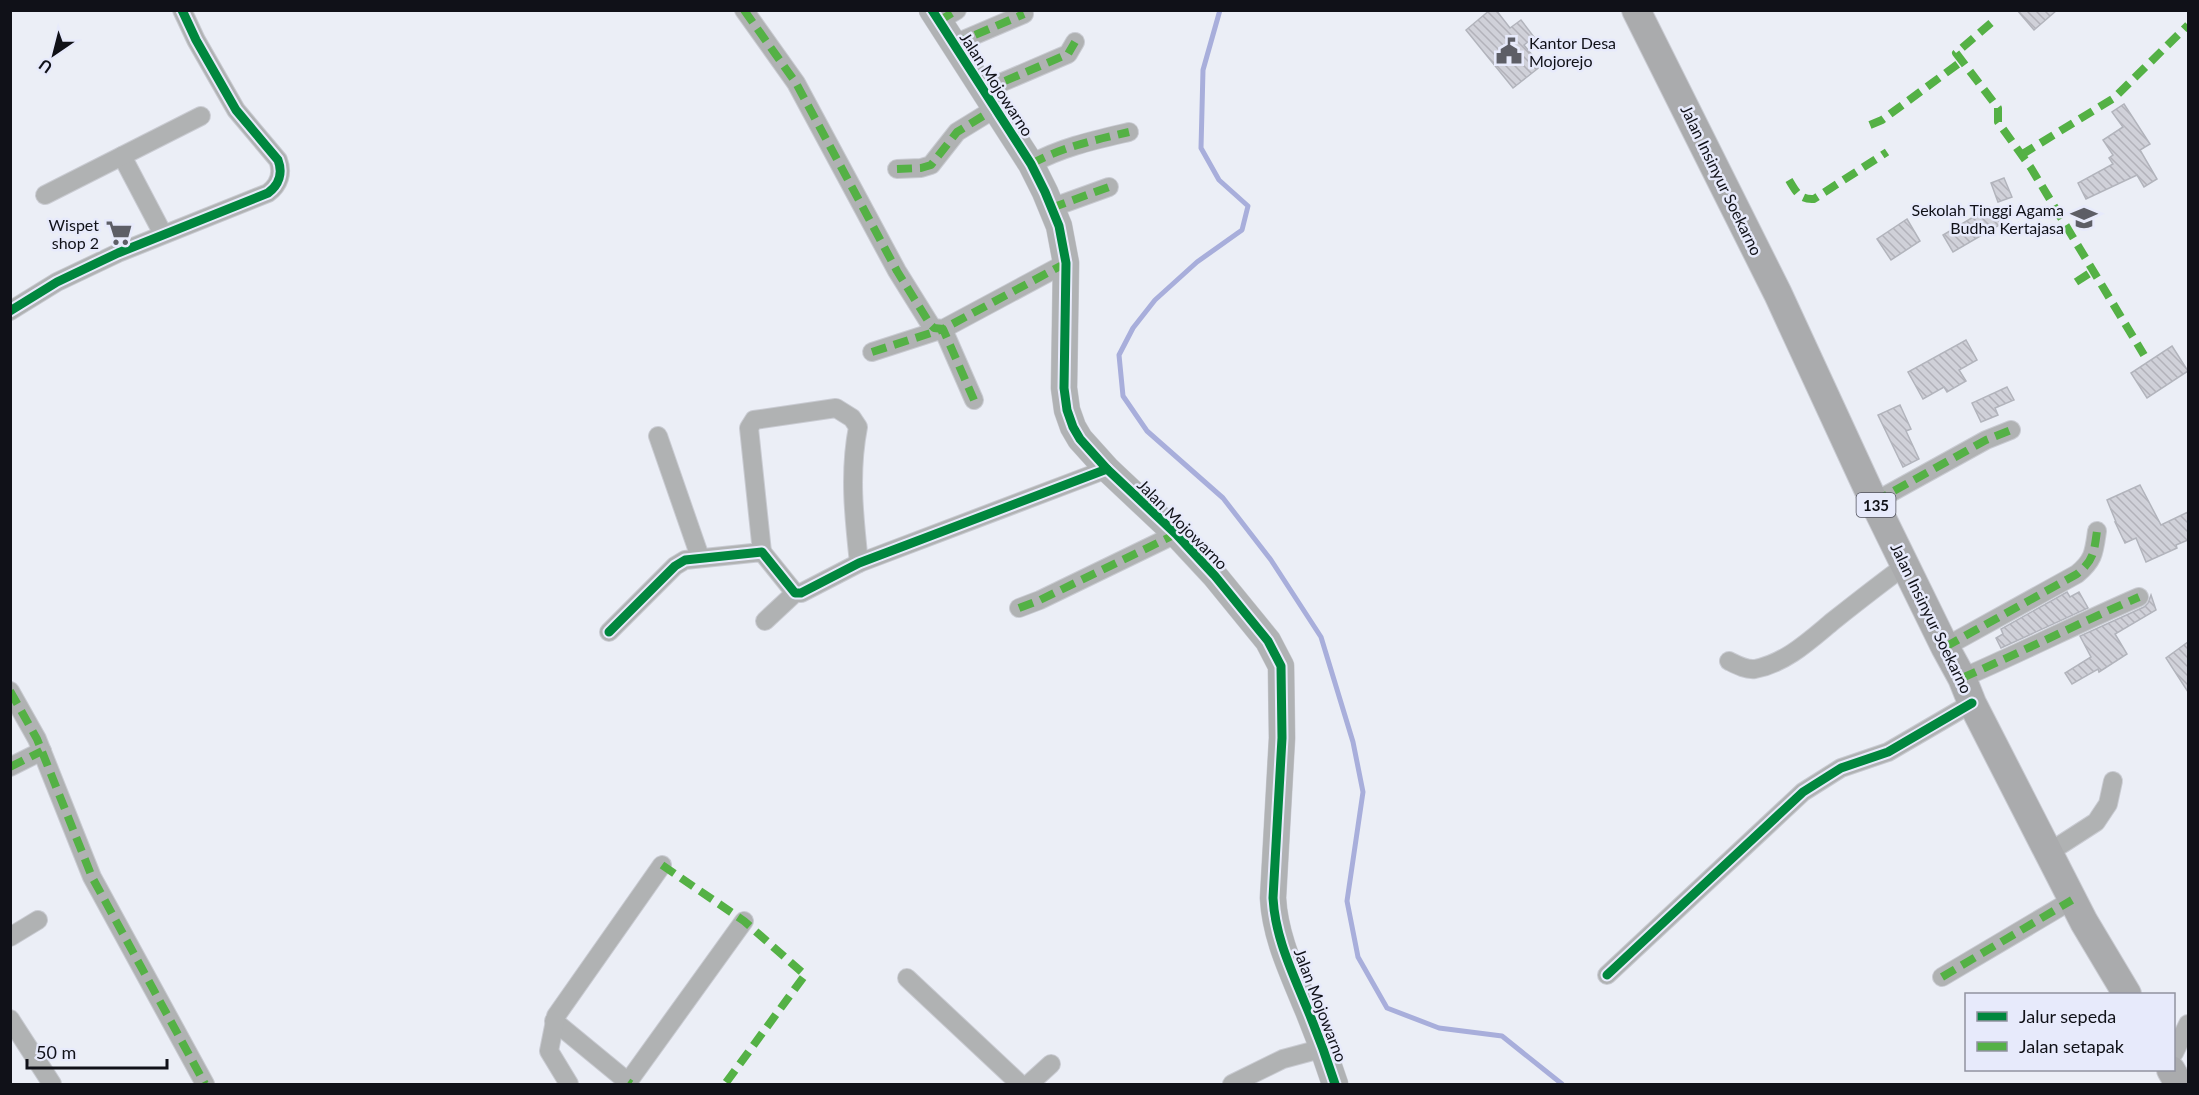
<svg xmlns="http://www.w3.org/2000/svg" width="2199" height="1095" font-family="Lato,sans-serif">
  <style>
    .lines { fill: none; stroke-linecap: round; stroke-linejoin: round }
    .stream { stroke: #a8aedb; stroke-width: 5 }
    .building { fill: url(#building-back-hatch); stroke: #b2b4bc; stroke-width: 1.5 }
    .street-casing { stroke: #c9cbd2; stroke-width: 20 }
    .secondary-casing { stroke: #c9cbd2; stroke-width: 27 }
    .primary-casing { stroke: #c9cbd2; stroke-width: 30 }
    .street { stroke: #b0b2b3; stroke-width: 18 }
    .secondary { stroke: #b0b2b4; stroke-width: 26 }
    .primary { stroke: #aaabad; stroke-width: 28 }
    .quiet { stroke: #54b145; stroke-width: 8; stroke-dasharray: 15 8; stroke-linecap: butt }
    .cycleway-casing { stroke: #e7eafb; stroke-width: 13 }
    .cycleway { stroke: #00873e; stroke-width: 9 }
    .labels { text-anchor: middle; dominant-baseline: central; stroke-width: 5; stroke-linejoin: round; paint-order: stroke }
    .shield { fill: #e7eafb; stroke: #50525c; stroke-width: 1.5 }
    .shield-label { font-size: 15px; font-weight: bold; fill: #101118 }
    .poi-label { font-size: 16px; fill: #101118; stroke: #e7eafb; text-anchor: end }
    .street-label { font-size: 16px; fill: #101118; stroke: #e7eafb }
  </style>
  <defs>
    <pattern id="building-back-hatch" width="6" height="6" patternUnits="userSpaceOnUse" patternTransform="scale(1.5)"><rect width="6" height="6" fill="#d0d1d9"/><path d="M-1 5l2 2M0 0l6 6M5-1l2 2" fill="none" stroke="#b2b2ba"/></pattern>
  </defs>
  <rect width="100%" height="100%" fill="#ebeef6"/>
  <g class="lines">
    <!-- stream -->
    <polyline class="stream" points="1220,10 1203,70 1201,148 1219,180 1248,206 1242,230 1197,262 1155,300 1133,328 1119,355 1123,396 1147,431 1223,498 1271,560 1321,637 1353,742 1363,792 1347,901 1358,957 1387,1008 1439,1028 1502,1036 1562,1084"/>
  </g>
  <!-- building -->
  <g class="building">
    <polygon points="1490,10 1496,10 1510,28 1521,20 1534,37 1524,45 1541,66 1513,88 1466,30"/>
    <polygon points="2017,10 2057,10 2034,30"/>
    <polygon points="2124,104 2150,144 2140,150 2157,179 2144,187 2137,175 2086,199 2078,183 2113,164 2109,158 2113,155 2103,140 2123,127 2112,112"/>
    <polygon points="2004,178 2012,197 1998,202 1991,183"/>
    <polygon points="1990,207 2001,224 1953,252 1943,235"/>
    <polygon points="1907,219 1920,241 1891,260 1877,239"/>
    <polygon points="1966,340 1977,360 1959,370 1966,381 1947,392 1944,387 1923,399 1908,372"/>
    <polygon points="2172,346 2188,371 2147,398 2131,373"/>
    <polygon points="2007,387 2014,400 1995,408 1998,415 1981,422 1972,403"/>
    <polygon points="1900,405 1911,429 1906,431 1919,459 1903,467 1878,415"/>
    <polygon points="2140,485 2161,525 2188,512 2188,540 2176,545 2177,548 2146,562 2136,538 2125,543 2115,522 2116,522 2107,500"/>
    <polygon points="2067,592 2070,597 2079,592 2088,608 2001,648 1996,638 2003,634 2001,629"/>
    <polygon points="2151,595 2156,610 2115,634 2127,654 2099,672 2098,669 2072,684 2065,673 2091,657 2080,636 2144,607 2148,603"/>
    <polygon points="2188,642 2188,692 2166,658"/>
  </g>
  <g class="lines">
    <!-- street casing -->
    <g class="street-casing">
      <g id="street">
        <polyline points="744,10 796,83 897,271 930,324 934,328 943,329 1066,263"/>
        <polyline points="939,21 957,10"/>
        <polyline points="954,44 1024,14"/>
        <polyline points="984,90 1068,54 1075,42"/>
        <polyline points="122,156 163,234"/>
        <path d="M1031,164C1062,147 1095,140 1129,132"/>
        <polyline points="897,169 921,168 931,165 957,132 996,108"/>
        <polyline points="45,195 201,116"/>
        <polyline points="1051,208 1109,187"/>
        <path d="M10,311L57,282L118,253L268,193C279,185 283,173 278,160L236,110L196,40L182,10"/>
        <polyline points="872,352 943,329 974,400"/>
        <polyline points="658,436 700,557"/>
        <polyline points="1874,502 1986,440 2011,430"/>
        <path d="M762,552L749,428L754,420L836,408L852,418L858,427C849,473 854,517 859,563"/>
        <polyline points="1019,608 1040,600 1176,534"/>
        <polyline points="765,621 795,593"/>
        <polyline points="609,632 675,566 685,560 762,552 795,593 801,593 859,563 1107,469"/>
        <path d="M1945,647L2077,574C2094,560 2094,552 2097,531"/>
        <path d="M1729,661C1737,665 1746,670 1755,669C1786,663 1810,640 1833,621C1857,602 1881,583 1906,565"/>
        <path d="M1962,678C2022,652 2079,623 2139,597"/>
        <polyline points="10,691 37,739 92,877 205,1084"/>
        <polyline points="10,767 42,751"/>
        <polyline points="2048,853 2096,822 2108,804 2113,781"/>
        <polyline points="10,937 38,920"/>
        <polyline points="1607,975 1803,792 1841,768 1888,752 1972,703"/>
        <polyline points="1942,977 2072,900"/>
        <polyline points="907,978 1020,1084"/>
        <polyline points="10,1019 52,1084"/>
        <polyline points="554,1021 628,1082 744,921"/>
        <polyline points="2174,1053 2188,1024"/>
        <polyline points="569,1084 549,1051 556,1016 662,865"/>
        <polyline points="1029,1084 1051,1064"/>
        <polyline points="1232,1084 1283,1059 1324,1048"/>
      </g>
    </g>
    <!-- secondary casing -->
    <g class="secondary-casing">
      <path id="secondary" d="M932,10L1031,164L1045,192L1059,226L1066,263L1064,388L1067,410L1073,427L1080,439L1107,469L1176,534L1215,576L1268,641L1281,666L1282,738L1273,898C1275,935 1290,967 1304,1001C1316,1029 1326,1056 1335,1084"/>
    </g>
    <!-- primary casing -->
    <g class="primary-casing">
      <g id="primary">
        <polyline points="1636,10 1778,294 1874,502 1945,647 1962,678 1972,703 2084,922 2127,994"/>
        <polyline points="2171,1070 2179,1084"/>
      </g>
    </g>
    <!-- street -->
    <use href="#street" class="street"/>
    <!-- secondary -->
    <use href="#secondary" class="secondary"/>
    <!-- primary -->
    <use href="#primary" class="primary"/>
    <!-- quiet -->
    <g class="quiet">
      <polyline points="744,10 796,83 897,271 930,324 934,328 943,329 1066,263"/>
      <polyline points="939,21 957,10"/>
      <polyline points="1991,23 1956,53 1998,108 1998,122 2031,168 2144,355"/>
      <polyline points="954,44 1024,14"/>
      <polyline points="984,90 1068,54 1075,42"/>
      <polyline points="1870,125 1882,120 1962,61"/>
      <polyline points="2021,155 2114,98 2188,25"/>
      <path d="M1031,164C1062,147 1095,140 1129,132"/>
      <polyline points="897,169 921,168 931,165 957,132 996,108"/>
      <path d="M1789,180C1796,192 1800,200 1814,199L1887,152"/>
      <polyline points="1051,208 1109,187"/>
      <polyline points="2076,282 2093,271"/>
      <polyline points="872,352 943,329 974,400"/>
      <polyline points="1874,502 1986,440 2011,430"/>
      <polyline points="1019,608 1040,600 1176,534"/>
      <path d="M1945,647L2077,574C2094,560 2094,552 2097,531"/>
      <path d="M1962,678C2022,652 2079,623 2139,597"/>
      <polyline points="10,691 37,739 92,877 205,1084"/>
      <polyline points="10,767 42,751"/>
      <polyline points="662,865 744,921 805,975 725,1084"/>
      <polyline points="1942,977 2072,900"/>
      <polyline points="628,1082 631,1084"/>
    </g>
    <!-- cycleway casing -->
    <g class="cycleway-casing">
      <g id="cycleway">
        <path d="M932,10L1031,164L1045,192L1059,226L1066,263L1064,388L1067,410L1073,427L1080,439L1107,469L1176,534L1215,576L1268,641L1281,666L1282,738L1273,898C1275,935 1290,967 1304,1001C1316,1029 1326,1056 1335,1084"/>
        <path d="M10,311L57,282L118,253L268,193C279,185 283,173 278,160L236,110L196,40L182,10"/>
        <polyline points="609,632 675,566 685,560 762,552 795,593 801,593 859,563 1107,469"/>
        <polyline points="1607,975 1803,792 1841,768 1888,752 1972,703"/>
      </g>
    </g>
    <!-- cycleway -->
    <use href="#cycleway" class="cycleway"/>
  </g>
  <!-- icons -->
  <defs>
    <g id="civic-bare" transform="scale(2.07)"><path d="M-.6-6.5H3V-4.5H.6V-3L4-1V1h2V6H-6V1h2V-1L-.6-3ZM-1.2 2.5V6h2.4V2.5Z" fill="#5d5e66" stroke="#e7eafb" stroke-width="2.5" paint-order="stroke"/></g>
    <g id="university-bare" transform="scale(2.07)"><path d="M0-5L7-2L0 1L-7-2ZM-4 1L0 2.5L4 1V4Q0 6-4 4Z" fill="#5d5e66" stroke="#e7eafb" stroke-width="2.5" paint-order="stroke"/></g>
    <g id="supermarket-bare" transform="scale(2.07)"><path d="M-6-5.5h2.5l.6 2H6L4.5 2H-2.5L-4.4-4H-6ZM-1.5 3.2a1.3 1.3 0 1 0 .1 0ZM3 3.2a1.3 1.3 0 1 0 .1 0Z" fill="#5d5e66" stroke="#e7eafb" stroke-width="2.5" paint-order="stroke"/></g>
  </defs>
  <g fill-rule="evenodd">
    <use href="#civic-bare" x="1509" y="51"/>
    <use href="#university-bare" x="2084" y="218"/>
    <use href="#supermarket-bare" x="119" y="233"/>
  </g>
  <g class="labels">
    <!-- shield labels -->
    <rect class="shield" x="1856.5" y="493" width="39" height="24" rx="4.5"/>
    <g class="shield-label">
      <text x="1876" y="505">135</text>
    </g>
    <!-- poi labels -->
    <g class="poi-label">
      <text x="1529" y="42" text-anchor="start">Kantor Desa<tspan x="1529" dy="18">Mojorejo</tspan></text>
      <text x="2064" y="209">Sekolah Tinggi Agama<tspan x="2064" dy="18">Budha Kertajasa</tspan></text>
      <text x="99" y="224">Wispet<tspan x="99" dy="18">shop 2</tspan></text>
    </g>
    <!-- street labels -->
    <g class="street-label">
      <text transform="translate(997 84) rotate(57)">Jalan Mojowarno</text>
      <text transform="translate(1722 180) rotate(64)">Jalan Insinyur Soekarno</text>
      <text transform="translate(1183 524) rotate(45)">Jalan Mojowarno</text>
      <text transform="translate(1932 618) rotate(64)">Jalan Insinyur Soekarno</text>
      <text transform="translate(1321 1005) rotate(69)">Jalan Mojowarno</text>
    </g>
  </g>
  <!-- border -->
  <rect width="2199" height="1095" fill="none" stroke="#101118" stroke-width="24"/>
  <!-- legend -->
  <rect x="1965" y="993" width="210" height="78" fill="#e7eafb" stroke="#9193a0" stroke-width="1.5"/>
  <rect x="1977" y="1012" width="30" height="9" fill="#00873e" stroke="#9193a0" stroke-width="1.5"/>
  <text x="2019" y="1023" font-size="18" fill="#101118">Jalur sepeda</text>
  <rect x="1977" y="1042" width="30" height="9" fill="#54b145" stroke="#9193a0" stroke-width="1.5"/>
  <text x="2019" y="1053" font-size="18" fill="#101118">Jalan setapak</text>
  <!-- north arrow -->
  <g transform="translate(54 54) rotate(215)" stroke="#e7eafb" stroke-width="4.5" paint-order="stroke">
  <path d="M0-4.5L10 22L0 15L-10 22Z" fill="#101118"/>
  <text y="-9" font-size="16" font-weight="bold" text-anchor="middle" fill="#101118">U</text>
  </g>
  <!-- scale -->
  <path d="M27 1059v9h140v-9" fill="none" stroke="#101118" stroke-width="3"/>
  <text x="36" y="1059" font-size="18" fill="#101118" stroke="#e7eafb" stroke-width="4.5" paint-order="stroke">50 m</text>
</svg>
